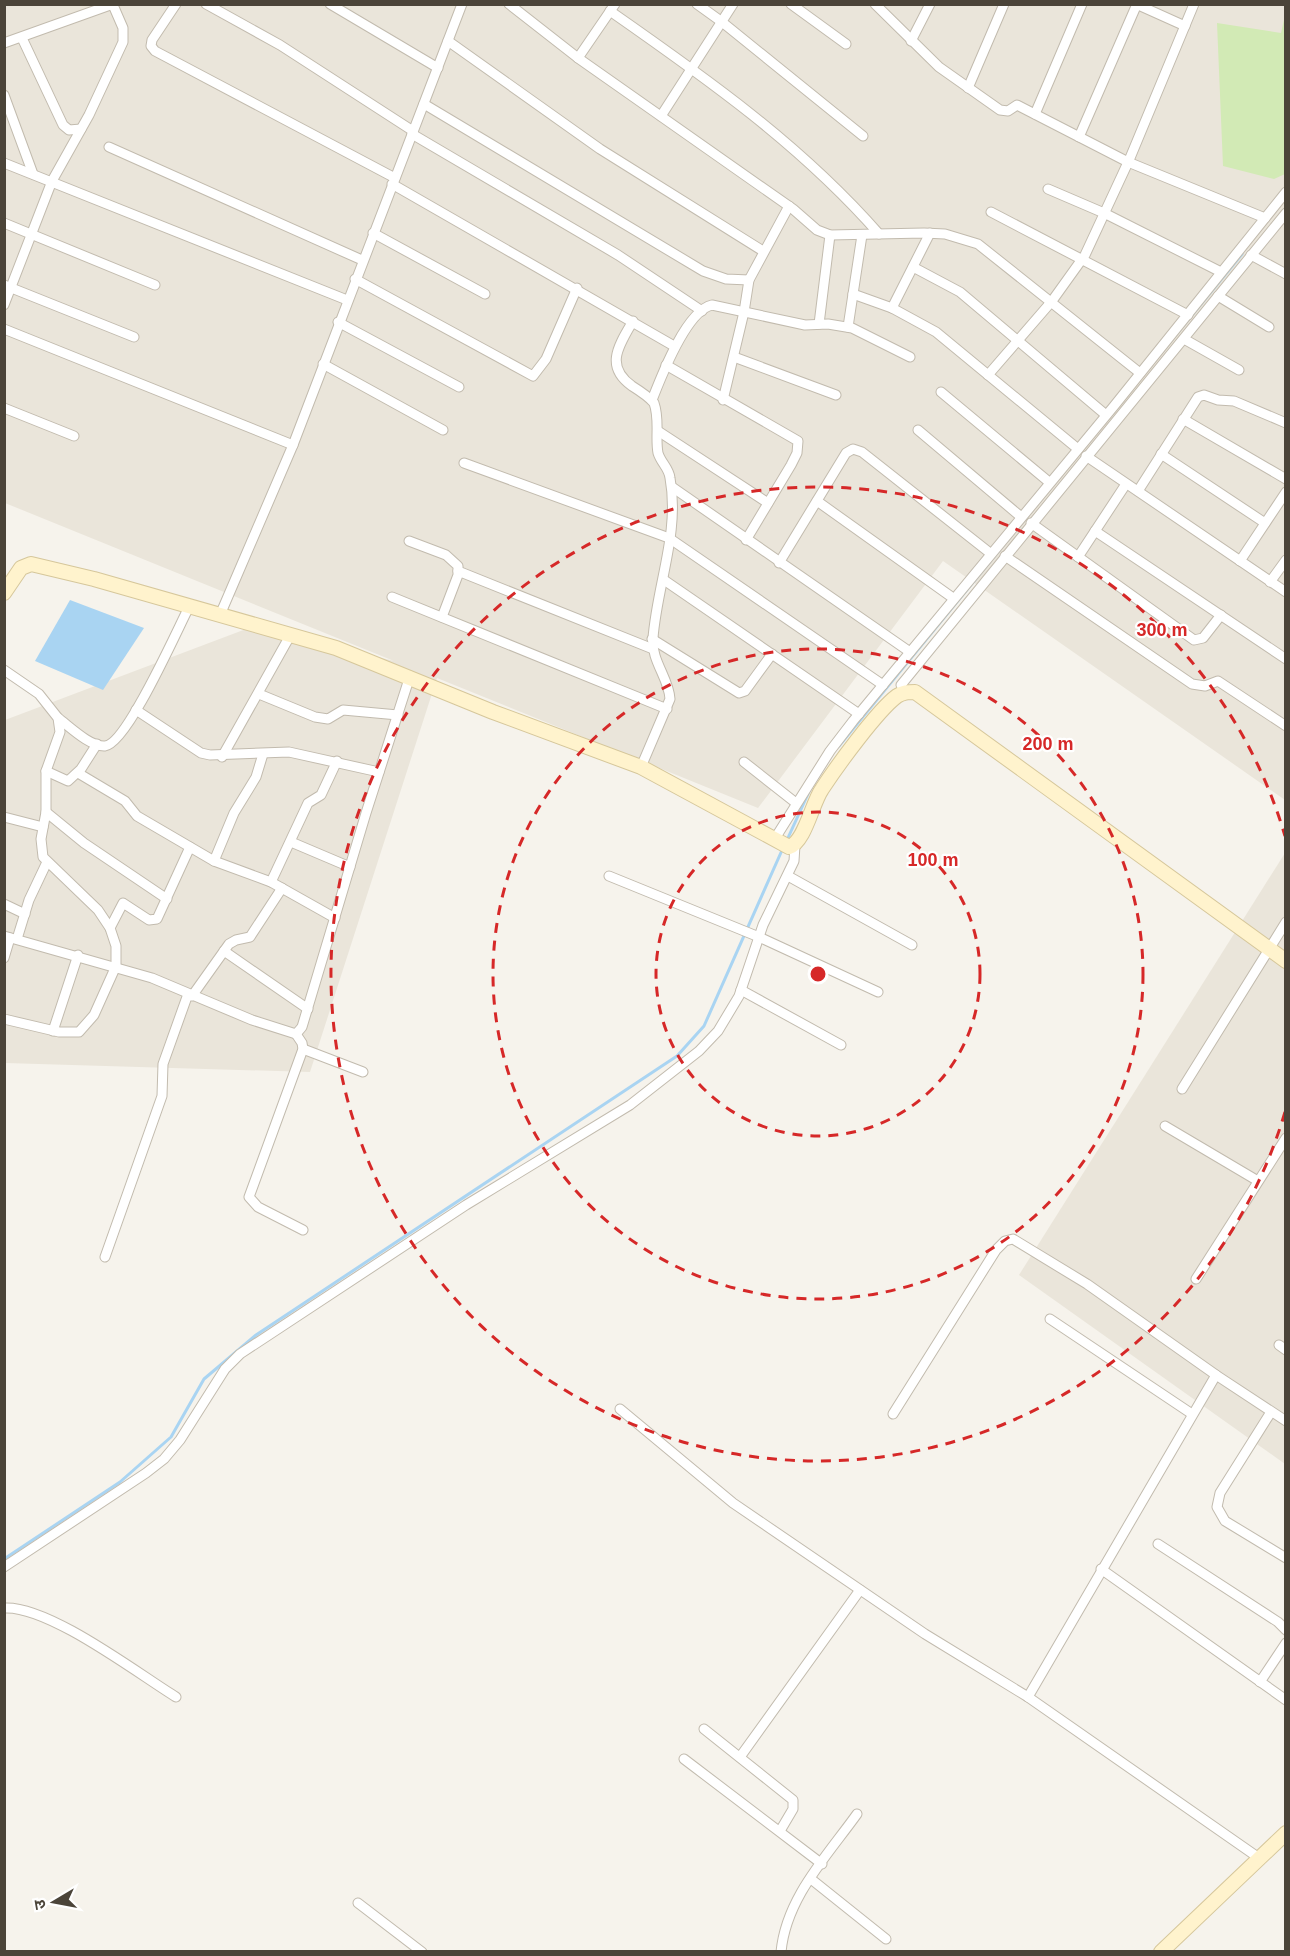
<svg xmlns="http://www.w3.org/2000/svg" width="1290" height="1956" font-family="Arial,'Noto Sans Devanagari',sans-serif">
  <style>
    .residential { fill: #eae5da }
    .green { fill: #d2eab5 }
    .water { fill: #a9d4f2 }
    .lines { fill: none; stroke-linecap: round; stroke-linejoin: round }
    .stream { stroke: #a9d4f2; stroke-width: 3 }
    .street-casing { stroke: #c2bbae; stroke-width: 11 }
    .secondary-casing { stroke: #d6c79b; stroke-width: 16 }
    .street { stroke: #fff; stroke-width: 9 }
    .secondary { stroke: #fff3cd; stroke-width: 14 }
    .ring { fill: none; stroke: #d62828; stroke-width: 3; stroke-dasharray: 10 8 }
    .centre { fill: #d62828; stroke: #fff; stroke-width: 3 }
    .ring-label { font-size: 18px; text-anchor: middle; font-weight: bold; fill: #d62828; stroke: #fff; stroke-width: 4.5; stroke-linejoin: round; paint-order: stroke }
  </style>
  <rect width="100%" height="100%" fill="#f6f3ec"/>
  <!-- residential -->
  <g class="residential">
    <polygon points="5,5 1285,5 1285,800 943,561 758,808 437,678 310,1072 5,1063 5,720 254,626 394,661 5,503"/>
    <polygon points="1285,853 1285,1464 1019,1275"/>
  </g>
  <!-- green -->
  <polygon class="green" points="1285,15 1285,174 1274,179 1223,166 1217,23 1281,33"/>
  <!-- water -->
  <polygon class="water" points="70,600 144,628 103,690 35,661"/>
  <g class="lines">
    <!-- stream -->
    <g class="stream">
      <polyline points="839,746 1242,254"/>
      <polyline points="787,840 808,794"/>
      <polyline points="4,1559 120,1482 171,1437 204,1379 256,1335 677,1056 704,1026 783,848"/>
    </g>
    <!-- street casing -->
    <g class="street-casing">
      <g id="street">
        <polyline points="176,4 152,40 151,46 155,51 395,178"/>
        <polyline points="206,4 280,45 413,131"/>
        <polyline points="330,4 438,68"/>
        <polyline points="509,4 578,58 793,209 817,230 830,235 924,233 945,234 978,244 1140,373"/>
        <polyline points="697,4 722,22 863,136"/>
        <polyline points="791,4 846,44"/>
        <polyline points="875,4 939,67 1000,110 1008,111 1017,105 1128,162 1265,218"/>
        <polyline points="1136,4 1185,26"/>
        <path d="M610,11C706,78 801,145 879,234"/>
        <polyline points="22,38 63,125 69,130 81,129"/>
        <polyline points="448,41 600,149 763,251"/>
        <polyline points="911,41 930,4"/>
        <polyline points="4,43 113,4"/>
        <polyline points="578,58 615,4"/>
        <polyline points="968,88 1004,4"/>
        <polyline points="4,95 33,174"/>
        <polyline points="424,104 703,271 726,279 749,280"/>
        <polyline points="1035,114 1082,4"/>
        <polyline points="661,116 733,4"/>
        <polyline points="412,134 618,255 702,311"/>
        <polyline points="1079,137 1137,4"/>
        <polyline points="109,147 362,260"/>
        <polyline points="4,163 347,300"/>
        <polyline points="392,184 674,346"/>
        <polyline points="1048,189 1104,213 1221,272"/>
        <polyline points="991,212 1188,315"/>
        <polyline points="4,223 155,285"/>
        <polyline points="373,233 485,294"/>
        <polyline points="1251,255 1286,274"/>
        <polyline points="913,267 960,292 1106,415"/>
        <polyline points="355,279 533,376 546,359 577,288"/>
        <polyline points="4,285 134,337"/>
        <polyline points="853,294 892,308 936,332 1078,449"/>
        <polyline points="1218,296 1269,327"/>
        <polyline points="4,305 52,181 89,115 123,42 123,28 113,5"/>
        <polyline points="892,308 930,233"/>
        <path d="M633,321C619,345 604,366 632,386C640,391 648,396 654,403C660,420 655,437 658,453C661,463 669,468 670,478C680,532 657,585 653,638C651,661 669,678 670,699L641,767"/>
        <polyline points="338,322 459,387"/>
        <polyline points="819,324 830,235"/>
        <polyline points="848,327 862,235"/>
        <polyline points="4,329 293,445"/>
        <polyline points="1184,339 1239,370"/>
        <polyline points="734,357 836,395"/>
        <polyline points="323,364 443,430"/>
        <polyline points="666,365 798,441 797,453 791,465 746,540"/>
        <polyline points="988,375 1052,301 1085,255 1130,158 1194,4"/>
        <polyline points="941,392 1049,482"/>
        <path d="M652,400C661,377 686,311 712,305L805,325L828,324L852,328L910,357"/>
        <polyline points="723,400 744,312 749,280 789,206"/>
        <polyline points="4,408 74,436"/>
        <polyline points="1183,419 1286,479"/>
        <polyline points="918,430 1020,516"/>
        <polyline points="658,431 768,503"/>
        <polyline points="1161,454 1265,523"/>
        <polyline points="1086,456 1286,592"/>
        <polyline points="464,463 669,538 883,685"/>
        <polyline points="672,487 910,652"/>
        <polyline points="1138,491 1198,397 1204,395 1218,400 1234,401 1286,423"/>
        <polyline points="817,501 953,598"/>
        <polyline points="1031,523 1194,640 1203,638 1221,615"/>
        <polyline points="1095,531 1286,659"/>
        <polyline points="409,541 446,555 458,566 458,575 442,617"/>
        <polyline points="1005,556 1192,684 1205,686 1218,681 1286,726"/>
        <polyline points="1078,557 1126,484"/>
        <polyline points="1240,561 1286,492"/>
        <polyline points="779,563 846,453 853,449 862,452 990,553"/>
        <polyline points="458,571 653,649"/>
        <polyline points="664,580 859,714"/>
        <polyline points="1270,582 1286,560"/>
        <polyline points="392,597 667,709"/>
        <polyline points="220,615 293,445 462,4"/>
        <polyline points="652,639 739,693 745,691 772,654"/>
        <polyline points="4,670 39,694 58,718 60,732 46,771 46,812 41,839 43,857 98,910 110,928 116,946 116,966 94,1015 79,1032 59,1032 4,1019"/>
        <polyline points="901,685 1286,213"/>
        <polyline points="259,694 315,717 328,719 343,710 398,715"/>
        <polyline points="136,710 201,753 210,755 289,752 379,772"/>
        <path d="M58,718C69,726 90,747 105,746C127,744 177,630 189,607"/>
        <polyline points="222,757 291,634"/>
        <polyline points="744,762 796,803"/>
        <polyline points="46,771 68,781 81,769 97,744"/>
        <polyline points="78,773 125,801 137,816 214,861 271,882 335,918"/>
        <polyline points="46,812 84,843 167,899"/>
        <polyline points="4,817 43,827"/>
        <polyline points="774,840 830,751 853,721 1114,406 1286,192"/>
        <polyline points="291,842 350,867"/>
        <polyline points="214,861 234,813 256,777 263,754"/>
        <polyline points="609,876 759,937 878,992"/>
        <polyline points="788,876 912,945"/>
        <polyline points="271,882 308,803 321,795 337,761"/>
        <polyline points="4,904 25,914"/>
        <polyline points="110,928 123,903 149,920 157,919 190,847"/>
        <polyline points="4,936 152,978 252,1020 296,1034 302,1027 366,813 410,676"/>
        <polyline points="17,939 29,900 47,862"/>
        <polyline points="224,951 308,1009"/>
        <polyline points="4,958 10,938"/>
        <polyline points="741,990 841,1045"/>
        <polyline points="192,996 229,944 236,940 250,937 282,888"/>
        <polyline points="53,1031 78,955"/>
        <polyline points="296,1034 302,1043 303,1049 249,1197 258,1207 303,1230"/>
        <polyline points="303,1049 363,1072"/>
        <polyline points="1182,1089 1286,922"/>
        <polyline points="1165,1126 1258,1181"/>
        <polyline points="105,1257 162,1096 163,1064 188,994"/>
        <polyline points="1196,1279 1286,1138"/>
        <polyline points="1050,1319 1192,1414"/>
        <polyline points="1279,1345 1286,1350"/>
        <polyline points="620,1409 733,1503 925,1634 1028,1697 1259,1858"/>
        <polyline points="1271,1412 1220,1493 1217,1507 1225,1521 1286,1558"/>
        <polyline points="893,1414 996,1250 1005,1241 1013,1239 1087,1284 1216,1375 1286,1421"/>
        <polyline points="1158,1544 1278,1622 1286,1630"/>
        <polyline points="4,1567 146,1473 164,1459 180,1440 225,1369 240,1354 466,1205 630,1105 699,1051 718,1031 739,996 763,925 794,861 795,845"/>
        <polyline points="1101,1569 1286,1700"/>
        <path d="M4,1608C48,1605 137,1673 176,1697"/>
        <polyline points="1260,1682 1286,1643"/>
        <polyline points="1028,1697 1216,1375"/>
        <polyline points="704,1729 793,1800 793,1809 780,1831"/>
        <polyline points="740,1757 860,1590"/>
        <polyline points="684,1759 822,1864"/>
        <polyline points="811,1879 886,1939"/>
        <polyline points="358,1903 422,1952"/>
        <path d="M781,1952C786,1898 827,1856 857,1814"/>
      </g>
    </g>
    <!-- secondary casing -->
    <g class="secondary-casing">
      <g id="secondary">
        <path d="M4,593L21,568L31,564L94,579L336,648L493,712L641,767L789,847C805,842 812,803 822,789C837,766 877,711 897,696C903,692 908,692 915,692L1286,961"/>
        <polyline points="1161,1952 1286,1833"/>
      </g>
    </g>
    <!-- street -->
    <use href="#street" class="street"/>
    <!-- secondary -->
    <use href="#secondary" class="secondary"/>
  </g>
  <!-- distance rings -->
  <g class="ring">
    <circle cx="818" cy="974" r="162"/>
    <circle cx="818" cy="974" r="325"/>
    <path d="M1285 1112A487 487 0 1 1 1285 836"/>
  </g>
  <circle cx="818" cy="974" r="9" class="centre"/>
  <g class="ring-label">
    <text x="1162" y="636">300 m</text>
    <text x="1048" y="750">200 m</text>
    <text x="933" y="866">100 m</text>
  </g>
  <!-- border -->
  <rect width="1290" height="1956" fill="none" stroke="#4b4439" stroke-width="12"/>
  <!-- north arrow -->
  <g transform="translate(54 1902) rotate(260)" stroke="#ffffff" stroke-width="4.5" paint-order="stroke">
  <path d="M0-4.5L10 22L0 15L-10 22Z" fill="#4b4439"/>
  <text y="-9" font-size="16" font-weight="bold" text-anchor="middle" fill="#4b4439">उ</text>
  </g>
</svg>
